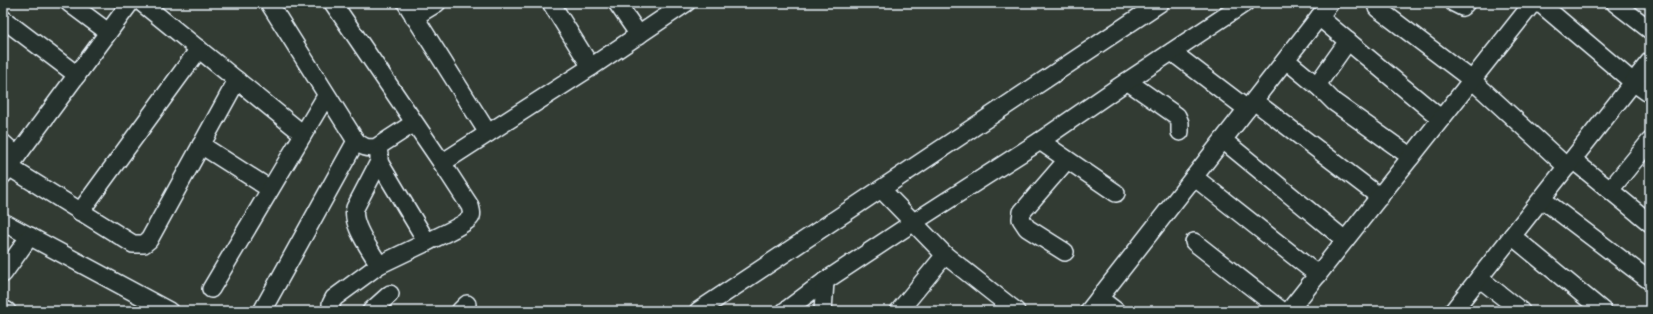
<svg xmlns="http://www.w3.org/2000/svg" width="1653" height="314" font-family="Sriracha,sans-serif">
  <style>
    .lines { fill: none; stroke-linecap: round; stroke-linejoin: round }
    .minor-casing { stroke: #e8f1f8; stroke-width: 20 }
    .minor { stroke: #26332d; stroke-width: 17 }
  </style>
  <rect width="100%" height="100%" fill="#323b33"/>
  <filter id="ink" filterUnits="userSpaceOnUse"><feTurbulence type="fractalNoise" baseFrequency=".025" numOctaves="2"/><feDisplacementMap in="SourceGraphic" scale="8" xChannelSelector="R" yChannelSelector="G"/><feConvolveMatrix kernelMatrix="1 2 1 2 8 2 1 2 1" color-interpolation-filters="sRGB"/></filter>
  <g filter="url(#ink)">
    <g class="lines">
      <!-- minor casing -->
      <g class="minor-casing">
        <g id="minor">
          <polyline points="69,3 108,32"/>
          <polyline points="142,3 303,134"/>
          <path d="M269,3L356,141C363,147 367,149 377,147L414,123"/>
          <polyline points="333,3 442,163 591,67 686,3"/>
          <polyline points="406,3 488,133"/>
          <polyline points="551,3 591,67"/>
          <polyline points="617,3 639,35"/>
          <polyline points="1454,3 1462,7 1466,3"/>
          <polyline points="1531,3 1542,5 1633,82 1650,94"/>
          <polyline points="1615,3 1650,30"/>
          <polyline points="1377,8 1472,80 1567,167"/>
          <polyline points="414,17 437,3"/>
          <polyline points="1319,17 1434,113 1442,118"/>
          <polyline points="3,19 77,75"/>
          <polyline points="1348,41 1319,82 1321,89 1334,102 1411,157"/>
          <polyline points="1172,52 1247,109"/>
          <polyline points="1286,60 1321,89"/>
          <polyline points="1127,81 1177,116 1180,123 1180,132"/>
          <polyline points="1254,101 1380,197"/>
          <polyline points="1223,140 1345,240"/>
          <polyline points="1040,141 1116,193"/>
          <polyline points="3,143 17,156"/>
          <polyline points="201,145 270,189"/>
          <path d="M379,154V162L355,208C351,225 371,250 379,265"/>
          <polyline points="1573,160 1650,223"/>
          <polyline points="9,167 133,244 144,244 149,240 237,80"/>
          <polyline points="3,175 130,3"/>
          <polyline points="1194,177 1318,275"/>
          <polyline points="882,190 945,255 1016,311"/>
          <polyline points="1610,190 1650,141"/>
          <polyline points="1542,199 1650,281"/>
          <polyline points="80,212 199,49"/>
          <polyline points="3,222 169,311"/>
          <polyline points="1512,236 1603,311"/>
          <path d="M427,242C435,238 465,225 470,218C473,215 471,210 470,206L442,163"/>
          <polyline points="1194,242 1282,311"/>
          <polyline points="1065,252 1027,228 1021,219 1022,212 1067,160"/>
          <polyline points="3,274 30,236"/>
          <polyline points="1479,278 1521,311"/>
          <polyline points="211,289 326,96"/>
          <polyline points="1099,298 1116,311"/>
          <polyline points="3,309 7,311"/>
          <polyline points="262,311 356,141"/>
          <polyline points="331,311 331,304 334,298 379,265 427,242 379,162"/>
          <polyline points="371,311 390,294"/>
          <polyline points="460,311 467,304"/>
          <polyline points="698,311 1160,3"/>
          <polyline points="785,311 825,281 914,222 1040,141 1117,88 1245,3"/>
          <polyline points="823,311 825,281"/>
          <polyline points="899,311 945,255"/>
          <polyline points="1089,311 1330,3"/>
          <polyline points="1289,311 1532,4"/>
          <polyline points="1453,311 1650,61"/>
        </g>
      </g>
      <!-- minor -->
      <use href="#minor" class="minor"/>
    </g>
  </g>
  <!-- margin -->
  <rect width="1653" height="314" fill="none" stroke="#26332d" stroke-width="16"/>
  <rect x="8" y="8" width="1637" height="298" fill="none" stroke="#e8f1f8" stroke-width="1.5" filter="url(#ink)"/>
</svg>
